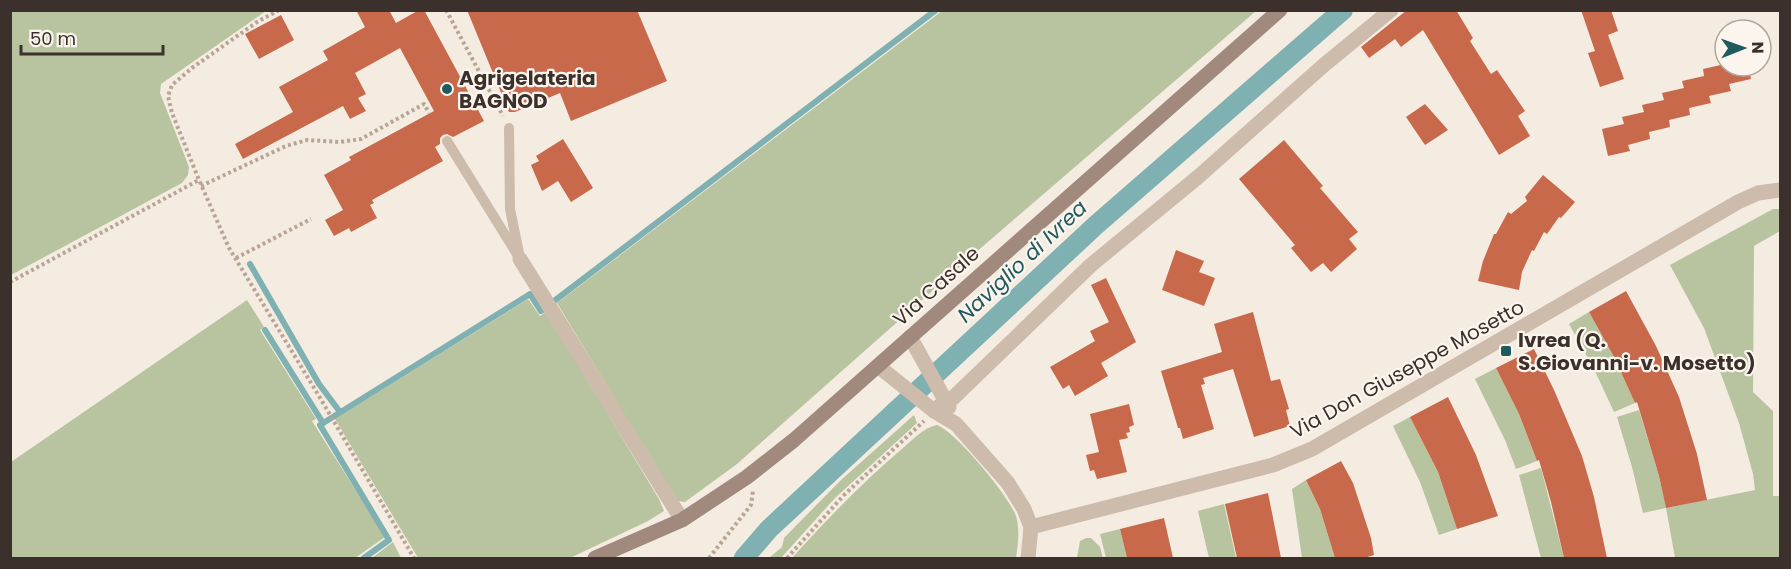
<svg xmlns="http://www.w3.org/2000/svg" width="1791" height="569" font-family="Poppins,sans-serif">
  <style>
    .green { fill: #b8c4a0 }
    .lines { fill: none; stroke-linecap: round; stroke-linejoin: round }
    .stream { stroke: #7fb0b2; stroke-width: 6 }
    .canal { stroke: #7fb0b2; stroke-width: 20 }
    .building { fill: #c8694b }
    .path { stroke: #b9a596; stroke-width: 4; stroke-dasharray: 3 3; stroke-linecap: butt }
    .service { stroke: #cdbbac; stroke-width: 10 }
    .minor { stroke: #cdbbac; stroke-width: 15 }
    .secondary { stroke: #a18a7d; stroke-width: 15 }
    .poi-dot { fill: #1f5a5e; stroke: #fbf5ee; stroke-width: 2 }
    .labels { text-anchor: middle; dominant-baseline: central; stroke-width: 4.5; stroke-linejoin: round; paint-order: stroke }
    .poi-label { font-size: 20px; font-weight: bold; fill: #3b302b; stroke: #fbf5ee; text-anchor: start }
    .street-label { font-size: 20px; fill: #3b302b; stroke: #fbf5ee }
    .water-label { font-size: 21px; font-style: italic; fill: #1f5a5e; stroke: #fbf5ee }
  </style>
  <rect width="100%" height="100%" fill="#f4ebe1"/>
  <!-- green -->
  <g class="green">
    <polygon points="11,10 266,11 161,84 160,93 189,167 188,175 182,183 11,275"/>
    <polygon points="942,11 1256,11 982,247 737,464 685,502 677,501 557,303"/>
    <polygon points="1773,209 1780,209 1780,231 1754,246 1753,392 1773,411 1773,496 1780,496 1780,558 1675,558 1666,508 1643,513 1632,467 1617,417 1639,410 1659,476 1666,508 1755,490 1753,474 1739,423 1704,328 1670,265"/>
    <polygon points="528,299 540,316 546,312 659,499 664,511 648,521 570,558 418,558 335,419"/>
    <polygon points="247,300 264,327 260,330 316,419 312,421 385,537 355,558 11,558 11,462"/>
    <polygon points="1589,312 1614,357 1635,403 1614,412 1594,369 1569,324"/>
    <polygon points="1496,368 1519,414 1537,461 1516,469 1505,440 1475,379"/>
    <polygon points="914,415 917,423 835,498 781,558 769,558 782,547 784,538 841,480"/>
    <polygon points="1410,417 1438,472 1457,529 1439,535 1420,482 1393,426"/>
    <path d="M937,425C956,432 1009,496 1016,516C1020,530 1018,544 1016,558H792C827,519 863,482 903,448C914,439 923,428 937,425Z"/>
    <polygon points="1541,468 1564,558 1541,558 1519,475"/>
    <polygon points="1306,480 1320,509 1335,558 1302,558 1292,489"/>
    <polygon points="1224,504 1236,558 1209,558 1198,511"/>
    <polygon points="1120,529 1127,558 1106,558 1100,534"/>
    <polygon points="1086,538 1091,538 1100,547 1103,558 1077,558 1080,541"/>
    <polygon points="393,542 401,558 372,558"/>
  </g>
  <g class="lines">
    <!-- stream -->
    <g class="stream">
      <polyline points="250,264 319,384 340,412"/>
      <polyline points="265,330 323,423"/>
      <polyline points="364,558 389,540 320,425 530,294 541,311 936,10"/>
    </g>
    <!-- canal -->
    <polyline class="canal" points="744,558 769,529 1096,225 1343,10"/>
  </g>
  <!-- building -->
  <g class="building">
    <polygon points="356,10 389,10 396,23 419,10 424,10 484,121 453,137 447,134 443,135 440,138 440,144 435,147 443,161 372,200 374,203 370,205 377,218 351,232 349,228 334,236 325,220 343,210 324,175 351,160 349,157 434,111 400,48 355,73 366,94 358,98 366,111 350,119 343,106 243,159 235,144 293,112 279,87 328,60 323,51 365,27"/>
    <polygon points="467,10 637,10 667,81 571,121 560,93 515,112 509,112"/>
    <polygon points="1407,10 1456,10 1473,38 1470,41 1491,74 1497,70 1525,111 1518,116 1530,136 1499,155 1423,30 1401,47 1395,39 1369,58 1361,47"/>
    <polygon points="1581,10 1611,10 1618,31 1608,35 1624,79 1600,87 1588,53 1595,51"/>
    <polygon points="281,15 294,40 259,59 245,34"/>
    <polygon points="1725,64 1725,66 1748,66 1751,79 1729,84 1731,91 1709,96 1711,103 1689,108 1690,115 1669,120 1670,127 1649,132 1650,139 1628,145 1630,151 1608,156 1602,129 1624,124 1622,117 1644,112 1642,105 1664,100 1662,93 1684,88 1682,81 1704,76 1703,69"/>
    <polygon points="1425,104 1448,130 1425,145 1406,117"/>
    <polygon points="563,139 593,188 571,202 558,181 542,191 531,165 539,161 536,156"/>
    <polygon points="1284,140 1323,186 1320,188 1358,232 1349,239 1357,249 1331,272 1323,263 1311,272 1291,248 1295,245 1239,179"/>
    <polygon points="1543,175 1575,202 1561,218 1559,217 1547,234 1544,232 1534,251 1532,250 1522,272 1519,290 1478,281 1483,261 1494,234 1496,234 1508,212 1511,214 1527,201 1525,197"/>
    <polygon points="1176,250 1204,261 1199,272 1215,278 1204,306 1162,290"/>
    <polygon points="1106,278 1136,342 1101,363 1108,376 1075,396 1069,385 1063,389 1050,367 1095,341 1090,331 1109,322 1091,285"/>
    <polygon points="1626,291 1656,346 1679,397 1697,454 1707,500 1666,508 1659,476 1637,402 1635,403 1614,357 1589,312"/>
    <polygon points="1253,312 1271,381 1280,379 1289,409 1286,410 1290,426 1254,437 1233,369 1203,378 1205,384 1201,385 1214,429 1183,439 1180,428 1178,428 1161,371 1222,352 1214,324"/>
    <polygon points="1534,349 1554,390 1582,456 1594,497 1607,558 1564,558 1551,502 1539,460 1537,461 1519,414 1496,368"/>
    <polygon points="1448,397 1476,455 1498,516 1457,529 1438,472 1410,417"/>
    <polygon points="1129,404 1134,425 1129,427 1130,432 1126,433 1128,438 1119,440 1127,472 1097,479 1094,470 1090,471 1086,455 1099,452 1090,414"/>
    <polygon points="1341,461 1353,483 1371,538 1374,555 1364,558 1335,558 1320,509 1306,480"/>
    <polygon points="1268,493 1281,558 1237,558 1225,504"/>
    <polygon points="1164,518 1173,558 1127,558 1120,529"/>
  </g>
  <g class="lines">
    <!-- path -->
    <g class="path">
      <polyline points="279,10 257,22 192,68 172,85 168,96 172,113 199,180 229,248 319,396 414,558"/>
      <polyline points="446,10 503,116"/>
      <polyline points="201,186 286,146 307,140 340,142 361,139 424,104 429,113"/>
      <polyline points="236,258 311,219"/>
      <polyline points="10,282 199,180"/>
      <polyline points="709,558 751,505 753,491"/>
      <polyline points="787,558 845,494 924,421"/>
    </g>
    <!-- service -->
    <g class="service">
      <polyline points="509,128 510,209 519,253"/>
      <polyline points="447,141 520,259"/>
    </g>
    <!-- minor -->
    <g class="minor">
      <polyline points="520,259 682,520"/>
      <polyline points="910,337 949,407"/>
      <polyline points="878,366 934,411 956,424 1008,483 1024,509 1031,527 1028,558"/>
      <polyline points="934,411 946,400 953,398 1091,265 1198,177 1324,65 1391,10"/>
      <polyline points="1031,527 1273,465 1312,449 1738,202 1758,193 1780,190"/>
    </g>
    <!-- secondary -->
    <polyline class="secondary" points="595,558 682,520 747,477 794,440 1280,10"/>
  </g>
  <!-- markers -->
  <g class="poi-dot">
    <circle cx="447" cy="89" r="6"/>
    <rect x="1500" y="345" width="12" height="12" rx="3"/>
  </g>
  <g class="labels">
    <!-- poi labels -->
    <g class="poi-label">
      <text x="459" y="78">Agrigelateria<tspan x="459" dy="23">BAGNOD</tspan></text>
      <text x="1518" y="340">Ivrea (Q.<tspan x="1518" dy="23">S.Giovanni-v. Mosetto)</tspan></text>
    </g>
    <!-- street labels -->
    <g class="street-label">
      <text transform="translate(936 286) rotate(-42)">Via Casale</text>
      <text transform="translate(1407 369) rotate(-29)">Via Don Giuseppe Mosetto</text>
    </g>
    <!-- water labels -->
    <g class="water-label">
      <text transform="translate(1022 261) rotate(-43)">Naviglio di Ivrea</text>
    </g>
  </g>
  <!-- border -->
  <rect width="1791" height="569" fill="none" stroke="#3b302b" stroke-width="24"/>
  <!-- north arrow -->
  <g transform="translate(1743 48) rotate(89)"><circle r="28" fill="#fbf5ee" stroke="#aea6a0" stroke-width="1.5"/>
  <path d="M0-4.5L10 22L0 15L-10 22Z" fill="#1f5a5e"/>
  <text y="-9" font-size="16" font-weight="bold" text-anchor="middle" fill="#3b302b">N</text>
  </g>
  <!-- scale -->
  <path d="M21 45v9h142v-9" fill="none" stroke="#3b302b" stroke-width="3"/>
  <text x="30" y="45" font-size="18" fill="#3b302b" stroke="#fbf5ee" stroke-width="4.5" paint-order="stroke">50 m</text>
</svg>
